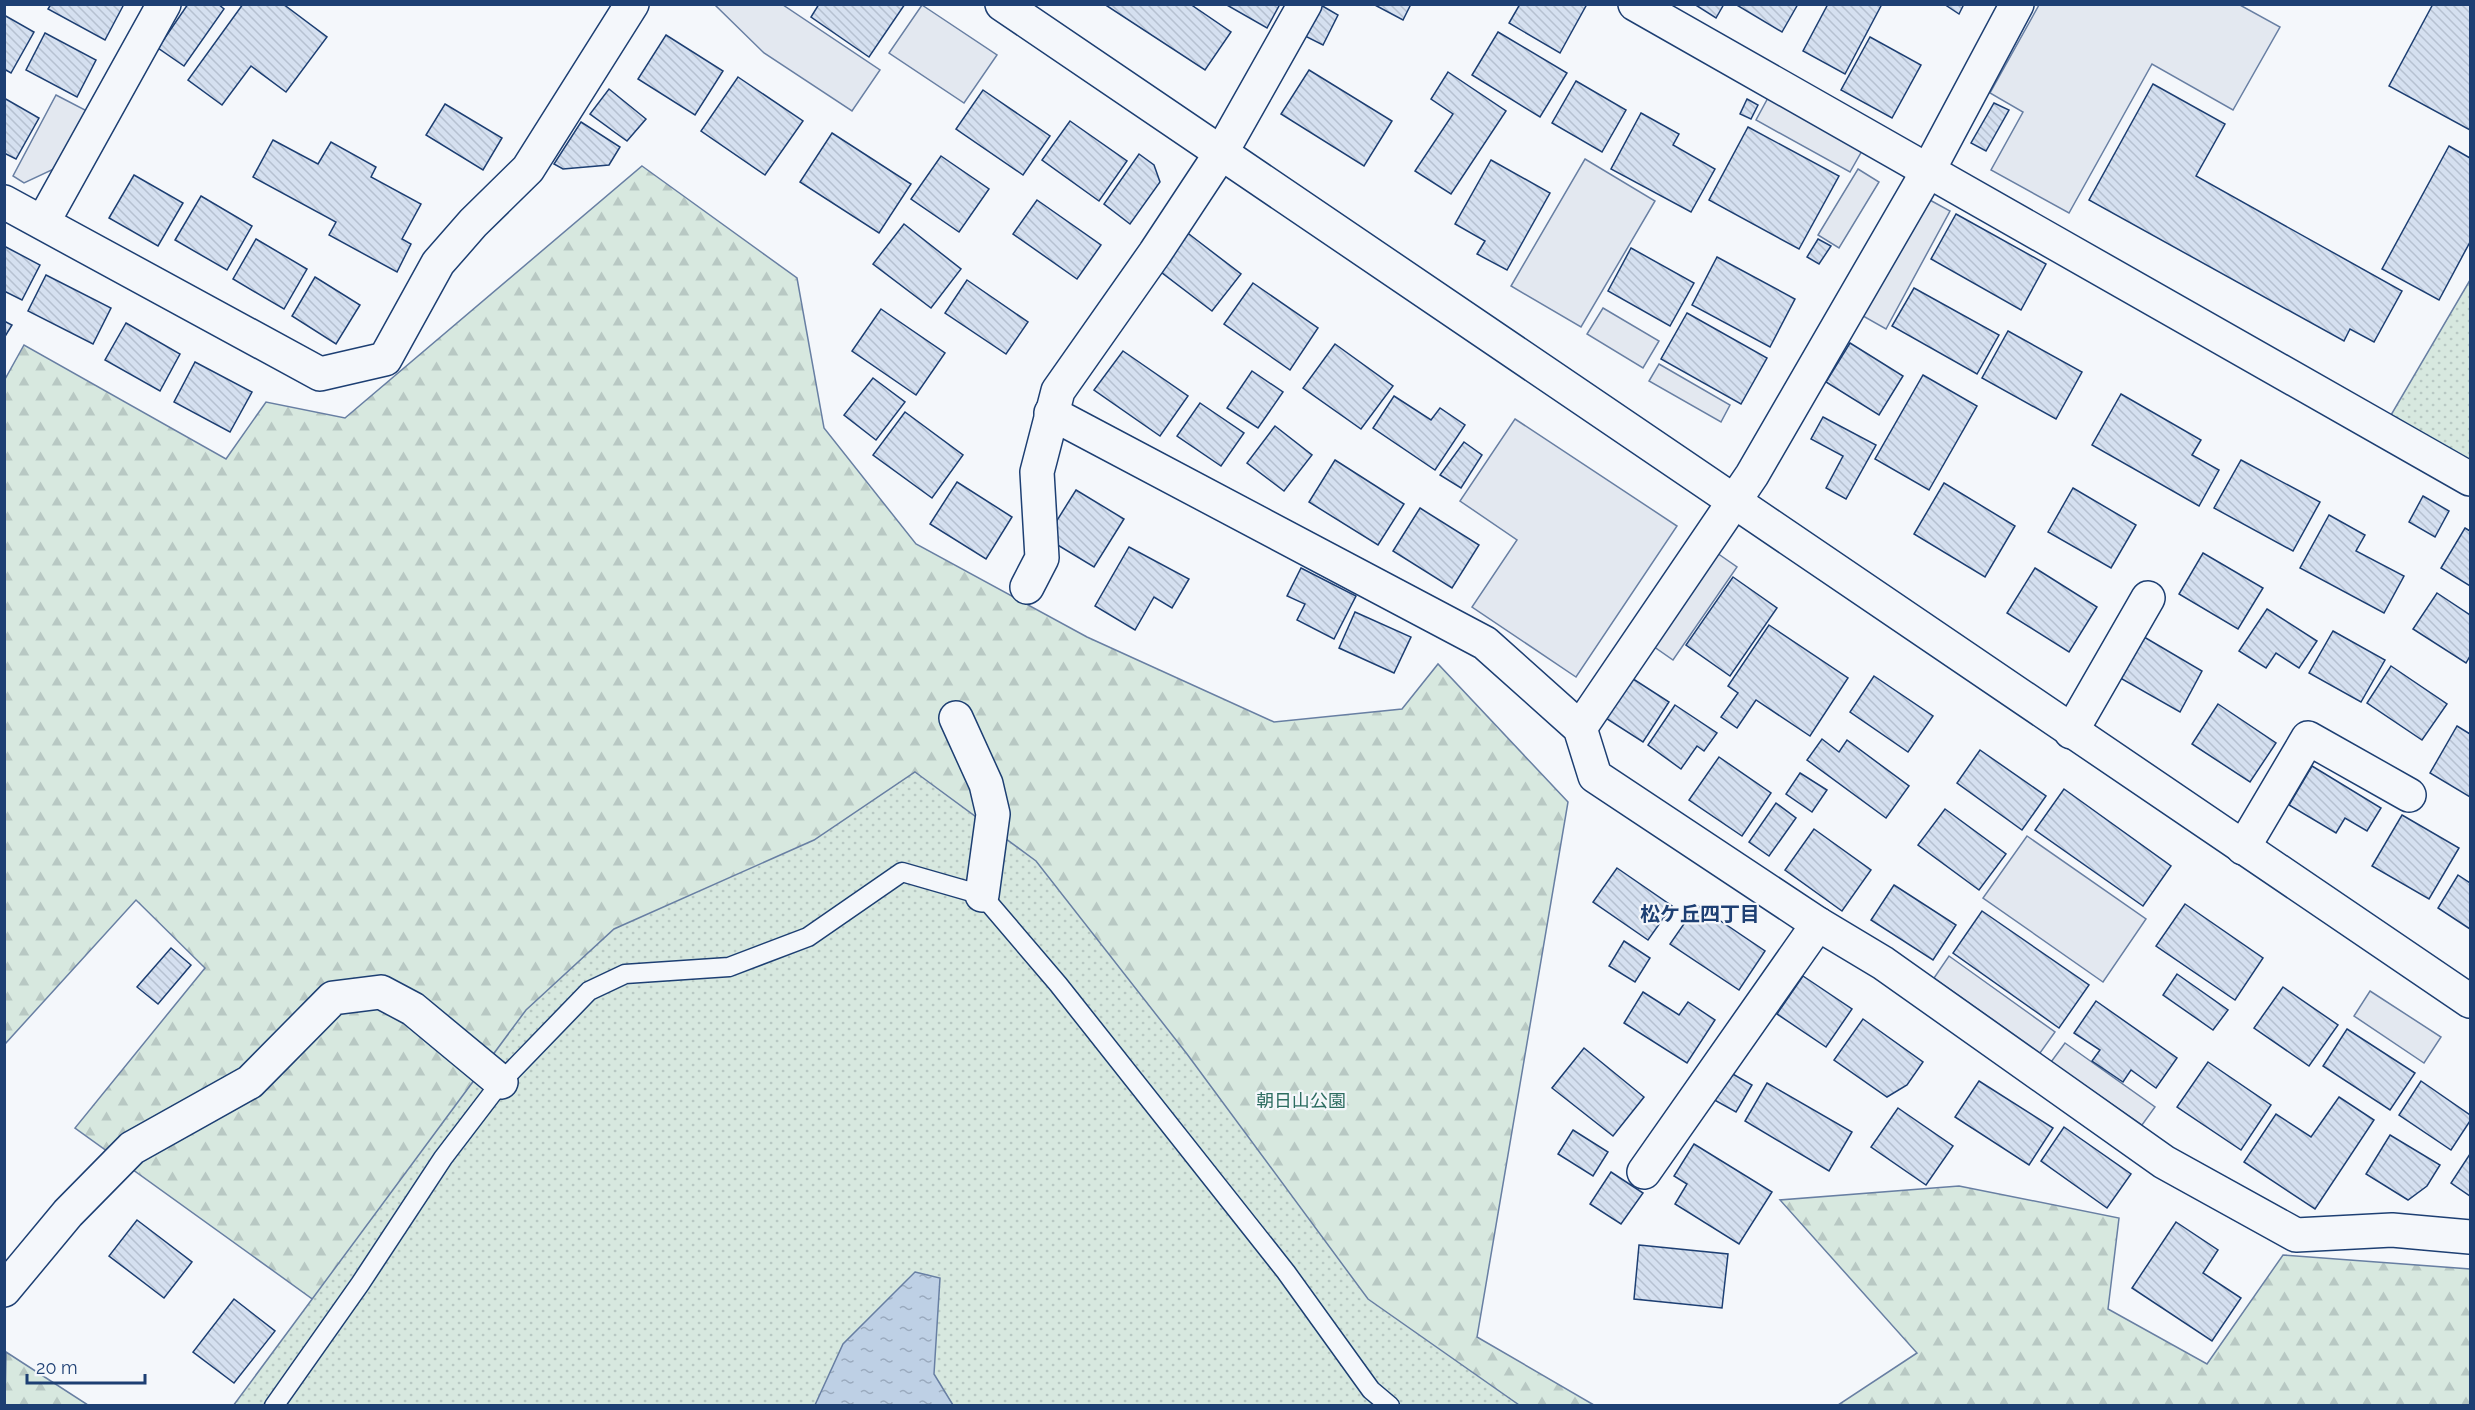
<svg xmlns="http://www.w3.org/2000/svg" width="2475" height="1410" font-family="Raleway,'Noto Sans JP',sans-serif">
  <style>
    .forest { fill: url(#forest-firs); stroke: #687fa3; stroke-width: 1.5 }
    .park { fill: url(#park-dots); stroke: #687fa3; stroke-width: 1.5 }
    .parking { fill: #e3e8f0; stroke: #687fa3; stroke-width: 1.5 }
    .water { fill: url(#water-ripples); stroke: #687fa3; stroke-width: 1.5 }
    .building { fill: url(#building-back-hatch); stroke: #1d3f73; stroke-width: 1.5 }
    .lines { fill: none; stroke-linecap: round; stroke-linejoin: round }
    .lane-casing { stroke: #1d3f73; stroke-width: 21 }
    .street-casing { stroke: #1d3f73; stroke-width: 36 }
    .secondary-casing { stroke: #1d3f73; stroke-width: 36 }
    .lane { stroke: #f4f7fb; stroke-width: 18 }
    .street { stroke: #f4f7fb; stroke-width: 33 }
    .secondary { stroke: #f4f7fb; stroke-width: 33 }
    .labels { text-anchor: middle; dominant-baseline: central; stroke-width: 4.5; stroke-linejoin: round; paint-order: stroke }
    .park-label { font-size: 18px; fill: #2c6c60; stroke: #f4f7fb }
    .neighbourhood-label { font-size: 20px; font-weight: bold; fill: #1d3f73; stroke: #f4f7fb }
  </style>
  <defs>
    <pattern id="forest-firs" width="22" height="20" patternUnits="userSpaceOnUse" patternTransform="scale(1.5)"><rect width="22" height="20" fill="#d7e8df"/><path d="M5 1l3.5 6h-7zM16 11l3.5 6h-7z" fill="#b8c8c3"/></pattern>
    <pattern id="park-dots" width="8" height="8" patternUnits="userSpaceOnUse" patternTransform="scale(1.5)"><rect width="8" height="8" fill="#d7e8df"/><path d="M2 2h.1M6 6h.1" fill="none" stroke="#b8c8c3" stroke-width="1.8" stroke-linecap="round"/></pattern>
    <pattern id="water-ripples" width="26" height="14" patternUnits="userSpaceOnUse" patternTransform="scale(1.5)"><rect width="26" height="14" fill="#bed0e5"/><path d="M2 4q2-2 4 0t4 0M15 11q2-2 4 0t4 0" fill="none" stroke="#9aaabe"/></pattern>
    <pattern id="building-back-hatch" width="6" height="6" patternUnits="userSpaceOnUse" patternTransform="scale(1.5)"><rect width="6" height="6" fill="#d5e0f0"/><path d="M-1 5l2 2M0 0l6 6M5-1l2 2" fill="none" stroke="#b6c1d1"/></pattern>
  </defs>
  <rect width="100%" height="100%" fill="#f4f7fb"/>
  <!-- forest -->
  <g class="forest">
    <polygon points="642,166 797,278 824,428 916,544 1087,637 1274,722 1402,709 1438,664 1568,802 1477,1337 1594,1405 1079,1405 329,1311 75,1128 205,968 136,900 5,1044 4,381 24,345 226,459 266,402 345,418"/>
    <polygon points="1959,1186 2119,1218 2108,1309 2207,1364 2283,1255 2470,1269 2470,1405 1838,1405 1917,1353 1780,1200"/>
    <polygon points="6,1352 88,1405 5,1405"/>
  </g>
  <!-- park -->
  <g class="park">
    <polygon points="2470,280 2470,462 2391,415"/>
    <polygon points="915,772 1036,861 1187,1054 1368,1299 1519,1405 233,1406 526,1010 614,929 814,840"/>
  </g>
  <!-- parking -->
  <g class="parking">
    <polygon points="715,5 783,5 880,70 852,111 764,53"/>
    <polygon points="922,5 997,55 964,103 889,53"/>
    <polygon points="2039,5 2240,5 2280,27 2233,110 2152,64 2069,213 1991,170 2023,112 1990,93"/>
    <polygon points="56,95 87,111 56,168 24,183 13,176"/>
    <polygon points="1769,96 1863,149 1850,172 1756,120"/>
    <polygon points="1585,159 1655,201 1581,327 1511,286"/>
    <polygon points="1858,169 1879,182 1839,248 1818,235"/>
    <polygon points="1928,199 1950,211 1886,329 1863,316"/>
    <polygon points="1603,308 1659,341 1643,368 1587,334"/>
    <polygon points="1659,364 1730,405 1721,422 1649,381"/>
    <polygon points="1515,419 1677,526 1576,677 1472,607 1517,540 1460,501"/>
    <polygon points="1717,553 1737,567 1673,660 1653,646"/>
    <polygon points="2027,836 2146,919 2103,982 1983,898"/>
    <polygon points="1949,956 2055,1032 2040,1053 1934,978"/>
    <polygon points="2370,991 2441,1037 2424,1063 2354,1016"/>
    <polygon points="2065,1043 2155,1107 2142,1125 2051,1062"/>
  </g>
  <!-- water -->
  <polygon class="water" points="915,1272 940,1278 934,1374 953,1405 815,1405 843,1344"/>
  <!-- building -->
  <g class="building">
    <polygon points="51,4 121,4 123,6 105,40 48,9"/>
    <polygon points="188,4 218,4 224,9 184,66 158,48"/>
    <polygon points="243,4 283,4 327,37 286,92 251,66 222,105 188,80"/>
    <polygon points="819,4 905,4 869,57 811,17"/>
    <polygon points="1104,4 1190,4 1231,32 1205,70"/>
    <polygon points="1225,4 1280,4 1267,28"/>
    <polygon points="1319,4 1338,15 1323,45 1301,34"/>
    <polygon points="1373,4 1411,4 1403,20"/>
    <polygon points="1520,4 1587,4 1560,53 1509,23"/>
    <polygon points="1694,4 1724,4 1716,18"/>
    <polygon points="1735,4 1798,4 1782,32"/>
    <polygon points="1828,4 1882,4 1845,74 1803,51"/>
    <polygon points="1944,4 1964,4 1959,14"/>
    <polygon points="2433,4 2470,4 2470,130 2389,86"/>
    <polygon points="4,15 34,32 11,73 4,69"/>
    <polygon points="1498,32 1567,73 1540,117 1472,75"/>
    <polygon points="45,33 96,60 77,97 26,70"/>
    <polygon points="666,35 723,71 695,115 638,79"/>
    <polygon points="1870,37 1921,65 1892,118 1841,90"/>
    <polygon points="1309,70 1392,121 1364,166 1281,114"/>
    <polygon points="1448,72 1506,111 1451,194 1415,171 1453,114 1431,99"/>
    <polygon points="738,77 803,121 765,175 701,131"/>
    <polygon points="1576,81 1626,110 1602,152 1552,123"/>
    <polygon points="2153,84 2225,124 2196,176 2402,291 2374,342 2350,329 2344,341 2089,200"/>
    <polygon points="609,89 646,119 627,141 590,114"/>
    <polygon points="983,90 1050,136 1023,175 956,129"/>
    <polygon points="4,98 39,118 16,159 4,153"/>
    <polygon points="1747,99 1758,105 1751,119 1740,114"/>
    <polygon points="1994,103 2009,110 1986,151 1971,143"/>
    <polygon points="445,104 502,138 483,170 426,135"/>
    <polygon points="1641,113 1679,134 1673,145 1715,169 1691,212 1611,169"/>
    <polygon points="1070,121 1127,161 1099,201 1042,160"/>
    <polygon points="581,122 620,147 609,165 563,169 554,164"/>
    <polygon points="1748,127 1839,176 1799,249 1709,200"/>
    <polygon points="832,133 911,184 879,233 800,182"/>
    <polygon points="273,140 318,164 331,142 376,167 371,177 421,204 402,239 411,244 397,272 329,235 336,222 253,177"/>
    <polygon points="2449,146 2470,158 2470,242 2439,300 2382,269"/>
    <polygon points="1139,154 1154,165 1160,182 1130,224 1104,204"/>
    <polygon points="941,156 989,189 959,232 911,199"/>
    <polygon points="1491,160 1550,193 1507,270 1477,254 1485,241 1455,224"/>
    <polygon points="134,175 183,203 158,246 109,218"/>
    <polygon points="201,196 252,226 227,270 175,240"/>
    <polygon points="1037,200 1101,245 1077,279 1013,234"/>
    <polygon points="1956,214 2046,264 2021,310 1931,259"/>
    <polygon points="904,224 961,269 931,308 873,264"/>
    <polygon points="1185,231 1241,274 1212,311 1157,269"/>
    <polygon points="256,239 307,269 284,309 233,279"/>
    <polygon points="1818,239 1831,246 1819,264 1807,257"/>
    <polygon points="4,246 40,265 22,300 4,291"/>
    <polygon points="1631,248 1694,283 1670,326 1608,291"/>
    <polygon points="1717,257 1795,299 1770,347 1692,305"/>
    <polygon points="46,275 111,308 93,344 28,311"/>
    <polygon points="315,277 360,305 336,344 292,316"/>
    <polygon points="967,280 1028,322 1006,354 945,313"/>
    <polygon points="1253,283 1318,328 1290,370 1224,324"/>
    <polygon points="1914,288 1999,335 1977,374 1892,326"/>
    <polygon points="881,309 945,353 916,395 852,351"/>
    <polygon points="1687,313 1767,358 1741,404 1661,359"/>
    <polygon points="4,321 12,325 4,338"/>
    <polygon points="126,323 180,354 160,391 105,360"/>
    <polygon points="2008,331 2082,372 2056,419 1982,378"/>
    <polygon points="1850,343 1903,376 1879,415 1826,382"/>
    <polygon points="1335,344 1393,386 1361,429 1303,388"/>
    <polygon points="1123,351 1188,396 1160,436 1094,390"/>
    <polygon points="195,362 252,392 230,432 174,402"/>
    <polygon points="1252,371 1283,392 1258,428 1227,408"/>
    <polygon points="1923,375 1977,406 1929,490 1875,459"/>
    <polygon points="873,378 905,402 876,440 844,415"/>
    <polygon points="2121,394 2201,440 2192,455 2219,470 2199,506 2092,445"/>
    <polygon points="1394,396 1431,420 1440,408 1465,425 1435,470 1373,428"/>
    <polygon points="1200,403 1244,433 1221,466 1177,436"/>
    <polygon points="905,412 963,455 932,498 873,455"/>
    <polygon points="1823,417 1876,445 1846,499 1826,488 1843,456 1811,439"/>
    <polygon points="1275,426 1312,455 1284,491 1247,463"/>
    <polygon points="1464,442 1482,455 1461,488 1440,475"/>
    <polygon points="1335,460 1404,504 1378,545 1309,502"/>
    <polygon points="2241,460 2320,502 2293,551 2214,508"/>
    <polygon points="957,482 1012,517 986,559 930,524"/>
    <polygon points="1944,483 2015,526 1985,577 1914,534"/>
    <polygon points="2073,488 2136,525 2111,568 2048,532"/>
    <polygon points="1076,490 1124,519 1094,567 1046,538"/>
    <polygon points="2423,496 2449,511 2435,537 2409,522"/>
    <polygon points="1420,508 1479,545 1452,588 1393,551"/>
    <polygon points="2329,515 2365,535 2356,551 2404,576 2384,613 2300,568"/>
    <polygon points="2465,528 2470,531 2470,586 2441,568"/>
    <polygon points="1129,547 1189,579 1172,608 1154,597 1135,630 1095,606"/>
    <polygon points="2203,553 2263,588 2238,629 2179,594"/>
    <polygon points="1301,568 1356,596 1334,639 1297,620 1305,604 1287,596"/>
    <polygon points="2035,568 2097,607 2069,652 2007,613"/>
    <polygon points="1733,577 1777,608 1730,676 1686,645"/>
    <polygon points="2437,593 2470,615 2470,656 2466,663 2413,629"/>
    <polygon points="2267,609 2317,641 2299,668 2276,653 2266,668 2239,651"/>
    <polygon points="1355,612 1411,637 1394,673 1339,648"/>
    <polygon points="1769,625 1848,678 1810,736 1756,700 1737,728 1721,717 1738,693 1728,686"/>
    <polygon points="2333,631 2385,660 2361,702 2309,673"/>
    <polygon points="2139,634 2202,671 2180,712 2115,675"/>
    <polygon points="2391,666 2447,704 2422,740 2367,703"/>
    <polygon points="1627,675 1669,702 1643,742 1601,715"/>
    <polygon points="1874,676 1933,716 1908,752 1850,712"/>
    <polygon points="2218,704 2276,743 2250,782 2192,744"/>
    <polygon points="1675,705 1717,733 1704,751 1697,746 1681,769 1648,745"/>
    <polygon points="2457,726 2470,734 2470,797 2430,773"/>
    <polygon points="1822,739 1839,752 1847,740 1909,786 1886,818 1807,760"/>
    <polygon points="1980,750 2046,796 2022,830 1957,783"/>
    <polygon points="1719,757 1771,793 1742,836 1689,800"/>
    <polygon points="2312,766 2381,808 2367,831 2345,818 2336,833 2289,805"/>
    <polygon points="1800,773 1827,790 1812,812 1786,794"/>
    <polygon points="2064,789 2171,866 2143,906 2035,830"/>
    <polygon points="1776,803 1796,818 1769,856 1749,842"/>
    <polygon points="1945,809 2006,854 1979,890 1918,845"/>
    <polygon points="2402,815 2459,848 2429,899 2372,866"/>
    <polygon points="1814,829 1871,870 1842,911 1785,870"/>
    <polygon points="1617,868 1672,906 1648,940 1593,902"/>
    <polygon points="2458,875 2470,883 2470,929 2438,908"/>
    <polygon points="1894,885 1956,925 1933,960 1871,920"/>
    <polygon points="2185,904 2263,958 2235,1000 2156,946"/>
    <polygon points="1697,905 1765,951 1739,990 1670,944"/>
    <polygon points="1982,911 2089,985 2059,1028 1953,953"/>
    <polygon points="1624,941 1650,958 1635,982 1609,966"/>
    <polygon points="171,948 191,965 158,1004 137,987"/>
    <polygon points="2177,974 2228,1010 2213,1030 2163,995"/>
    <polygon points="1803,976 1852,1009 1826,1047 1777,1014"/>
    <polygon points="2283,987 2338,1025 2309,1066 2254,1028"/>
    <polygon points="1643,992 1679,1015 1688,1002 1715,1020 1687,1063 1624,1023"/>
    <polygon points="2096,1001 2177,1058 2156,1088 2131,1070 2123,1082 2092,1061 2100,1050 2074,1033"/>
    <polygon points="1863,1019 1923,1062 1907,1085 1887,1097 1834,1060"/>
    <polygon points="2347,1029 2415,1073 2390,1110 2323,1066"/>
    <polygon points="1584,1048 1644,1097 1613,1136 1552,1088"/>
    <polygon points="2208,1062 2271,1105 2241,1150 2177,1107"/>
    <polygon points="1724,1069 1752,1085 1736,1112 1709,1097"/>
    <polygon points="1979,1081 2053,1128 2029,1165 1955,1117"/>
    <polygon points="2421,1081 2470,1115 2470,1121 2451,1150 2399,1115"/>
    <polygon points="1767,1083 1852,1132 1829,1171 1745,1121"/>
    <polygon points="2339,1097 2374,1120 2315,1209 2244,1162 2276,1114 2311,1137"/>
    <polygon points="1898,1108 1953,1146 1926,1185 1871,1147"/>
    <polygon points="2064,1127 2131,1174 2107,1208 2041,1161"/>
    <polygon points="1573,1130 1608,1152 1593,1176 1558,1154"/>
    <polygon points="2390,1135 2440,1165 2427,1186 2408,1200 2366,1174"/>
    <polygon points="1694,1144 1772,1192 1739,1244 1675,1204 1687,1184 1674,1176"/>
    <polygon points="2470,1154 2470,1196 2451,1183"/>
    <polygon points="1611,1172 1643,1193 1621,1224 1590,1204"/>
    <polygon points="137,1220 192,1262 164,1298 109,1256"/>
    <polygon points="2176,1222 2218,1250 2203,1273 2241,1298 2212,1341 2132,1288"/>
    <polygon points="1639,1245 1728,1254 1722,1308 1634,1299"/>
    <polygon points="234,1299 275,1331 234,1383 193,1352"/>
  </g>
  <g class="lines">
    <!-- lane casing -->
    <g class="lane-casing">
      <polyline id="lane" points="274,1406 360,1284 443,1158 501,1082 589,991 625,974 729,967 808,937 902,872 982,895 1058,984 1286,1272 1371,1390 1390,1406"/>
    </g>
    <!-- street casing -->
    <g class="street-casing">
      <g id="street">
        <polyline points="1635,4 2470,479"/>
        <polyline points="4,202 320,374 385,359 438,263 473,223 528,169 632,4"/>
        <polyline points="43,222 164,4"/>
        <polyline points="1051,413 1485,643 1580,728 1595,776 1818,924 1883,963 2164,1162 2296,1235 2392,1230 2470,1237"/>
        <polyline points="1027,587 1042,558 1037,472 1058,391 1155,253 1221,153 1305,4"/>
        <polyline points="956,718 986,784 993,814 982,895"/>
        <polyline points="1580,728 1752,475 1928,171 2017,4"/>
        <polyline points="2071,732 2148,598"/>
        <polyline points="2243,848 2308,738 2409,795"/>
        <polyline points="1644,1172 1818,924"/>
        <polyline points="4,1290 68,1213 132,1148 250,1082 333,998 381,992 413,1009 501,1082"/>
      </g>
    </g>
    <!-- secondary casing -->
    <g class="secondary-casing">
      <polyline id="secondary" points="1002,4 2470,1001"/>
    </g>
    <!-- lane -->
    <use href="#lane" class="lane"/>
    <!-- street -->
    <use href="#street" class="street"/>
    <!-- secondary -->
    <use href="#secondary" class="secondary"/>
  </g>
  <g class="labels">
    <!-- park labels -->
    <g class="park-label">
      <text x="1301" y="1100">朝日山公園</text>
    </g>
    <!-- neighbourhood labels -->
    <g class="neighbourhood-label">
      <text x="1700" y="914">松ケ丘四丁目</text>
    </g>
  </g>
  <!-- border -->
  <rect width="2475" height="1410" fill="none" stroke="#1d3f73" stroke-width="12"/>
  <!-- scale -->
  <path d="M27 1374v9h118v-9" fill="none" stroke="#1d3f73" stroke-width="3"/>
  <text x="36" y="1374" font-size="18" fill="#1d3f73" stroke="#f4f7fb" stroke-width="4.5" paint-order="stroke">20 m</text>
</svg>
